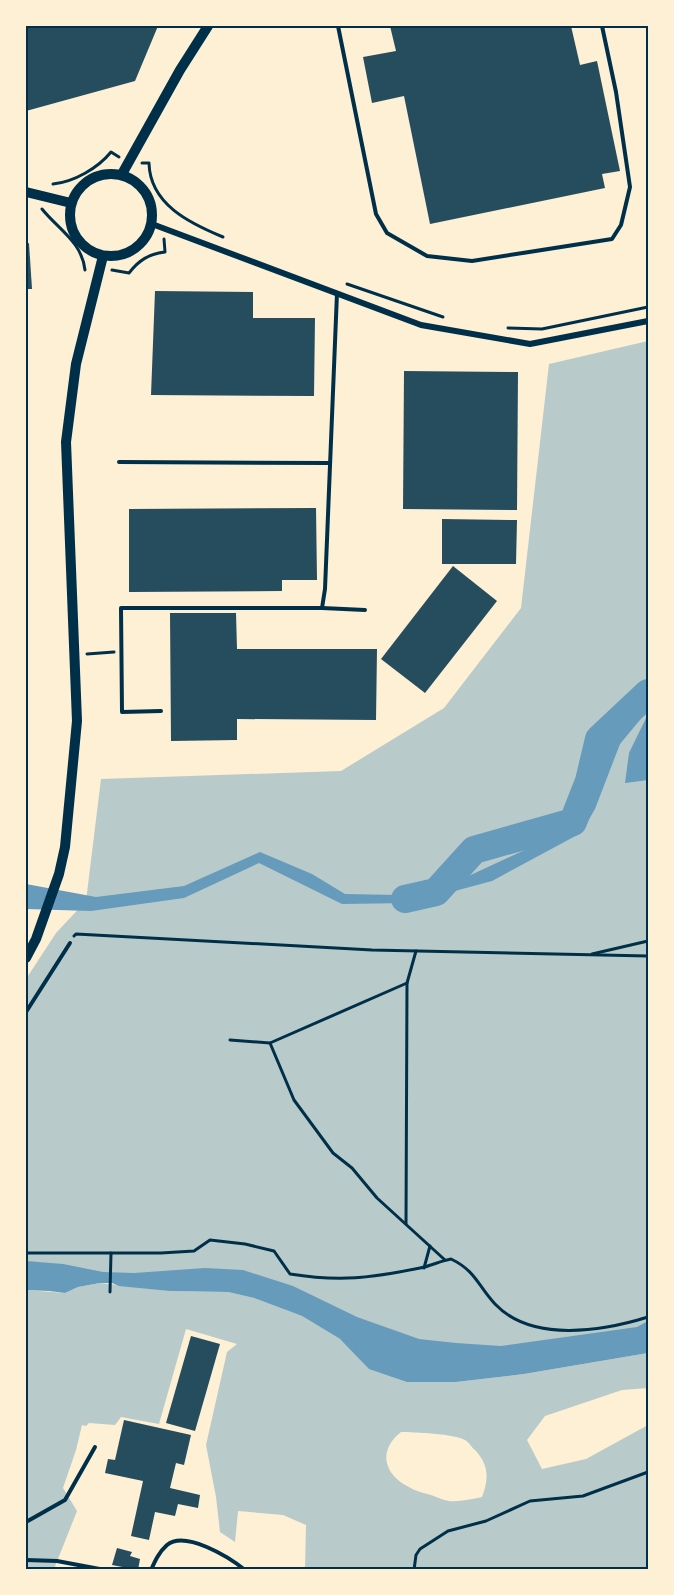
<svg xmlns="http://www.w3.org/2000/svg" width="674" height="1595" font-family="'Nunito Sans',sans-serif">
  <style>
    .green { fill: #b9caca; fill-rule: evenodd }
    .water { fill: #669bbc }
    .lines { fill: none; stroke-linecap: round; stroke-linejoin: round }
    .river { stroke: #669bbc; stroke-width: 28 }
    .building { fill: #264d5e }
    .path { stroke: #003049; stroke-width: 3 }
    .service { stroke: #003049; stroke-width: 4 }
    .minor { stroke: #003049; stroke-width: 6 }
    .tertiary { stroke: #003049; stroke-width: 10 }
    .neatline { fill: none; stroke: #003049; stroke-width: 2 }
  </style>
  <rect width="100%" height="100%" fill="#fdf0d5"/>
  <!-- green -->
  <g class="green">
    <polygon points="648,341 648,1338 453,1362 259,1289 26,1272 26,979 56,933 86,901 101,779 341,771 444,708 521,608 549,364"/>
    <path d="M100,1283L169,1291L228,1292L254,1298L302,1316L340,1339L352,1350L456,1382L524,1374L648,1353V1388L622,1390L545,1416L527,1440L542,1469L586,1459L648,1425V1569H305L306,1525L283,1515L238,1511L235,1542L220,1532L216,1497L206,1445L227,1352L237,1344L186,1329L159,1424L121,1417L115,1425L89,1423L86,1426L82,1425L76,1450L63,1488L77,1511L54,1569L26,1570V1290L65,1293L78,1287ZM401,1432C414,1432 455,1434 465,1440C469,1442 472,1448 475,1450C489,1465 489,1479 482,1497C471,1499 460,1502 449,1501C443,1500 437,1497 431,1495C424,1493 415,1491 409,1487C383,1474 378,1450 401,1432Z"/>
  </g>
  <!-- water -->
  <g class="water">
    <polygon points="648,699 648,712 644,715 620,744 595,809 581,833 492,881 410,903 342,904 259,863 184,898 91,911 26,909 26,884 96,897 184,886 260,852 312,874 345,894 398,895 447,886 568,830 579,815 609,738 642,703"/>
    <polygon points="648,714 648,780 625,783 629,753"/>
    <polygon points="26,1261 63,1264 103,1272 134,1273 205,1268 243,1270 293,1286 357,1317 419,1339 456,1343 501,1346 637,1327 648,1321 648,1353 524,1374 456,1382 407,1382 369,1369 340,1339 302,1316 254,1298 228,1292 169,1291 119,1286 112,1283 100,1283 78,1287 65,1293 49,1291 26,1290"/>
  </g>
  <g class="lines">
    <!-- river -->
    <polyline class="river" points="405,899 436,892 474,850 573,822 589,781 599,739 648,693"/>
  </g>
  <!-- building -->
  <g class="building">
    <polygon points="26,26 158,26 135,81 26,111"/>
    <polygon points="390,26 571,26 580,65 597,61 620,171 602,174 605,188 430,224 404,96 372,103 363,57 396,51"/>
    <polygon points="29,243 32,289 26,289 26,244"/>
    <polygon points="155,291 253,292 253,318 315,318 314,396 151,395"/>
    <polygon points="404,371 518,372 517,510 403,509"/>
    <polygon points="316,508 317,580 282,580 282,591 129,592 129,509"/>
    <polygon points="442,519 517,520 516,564 442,564"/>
    <polygon points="453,566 497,601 425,693 381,659"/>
    <polygon points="170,613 236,613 237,649 377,649 376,720 237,719 237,740 171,741"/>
    <polygon points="191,1336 220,1344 195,1431 166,1423"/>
    <polygon points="124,1420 191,1435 184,1465 176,1463 170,1488 200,1495 198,1508 178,1504 175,1516 155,1512 149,1540 131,1536 143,1481 105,1473 108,1459 115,1460"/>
    <polygon points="117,1548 132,1552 130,1556 140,1559 138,1570 112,1565"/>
  </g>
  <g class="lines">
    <!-- path -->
    <g class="path">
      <path d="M142,163H149C150,204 189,223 223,237"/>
      <path d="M53,184C74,182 98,168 111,152L119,157"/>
      <path d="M42,209C58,229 82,242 85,270"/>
      <path d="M112,270L129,273C139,260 149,254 165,252L164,239"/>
      <polyline points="347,284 443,317"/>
      <polyline points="508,328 542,329 648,307"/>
      <polyline points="87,654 114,652"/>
      <polyline points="74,936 76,934 372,950 648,956"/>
      <polyline points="592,954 648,941"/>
      <polyline points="230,1040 270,1043 294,1100 333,1153 352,1168 377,1198 445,1260"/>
      <polyline points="270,1043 407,983 416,951"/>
      <polyline points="406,1224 407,983"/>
      <path d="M26,1253H161L194,1251L210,1240L245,1244L274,1251L290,1274C340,1282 371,1278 420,1268C431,1266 440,1261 451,1259C476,1271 478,1286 495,1304C532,1343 603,1331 648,1317"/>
      <polyline points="424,1268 430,1246"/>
      <polyline points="110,1292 111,1253"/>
      <polyline points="414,1570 416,1555 420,1549 448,1531 486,1521 530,1501 583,1496 648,1472"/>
    </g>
    <!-- service -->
    <g class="service">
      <polyline points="338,26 376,214 387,233 427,256 472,261 612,239 621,225 630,187 616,92 602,26"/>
      <polyline points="119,462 329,463"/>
      <polyline points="322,608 365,610"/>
      <polyline points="161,711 122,712 121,608 322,608 325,589 337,293"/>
      <polyline points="26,1012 70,943"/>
      <polyline points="26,1522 65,1500 95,1447"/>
      <polyline points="26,1560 57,1561 105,1570"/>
      <path d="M151,1570C155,1561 159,1552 167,1545C185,1530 229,1557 245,1570"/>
    </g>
    <!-- minor -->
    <polyline class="minor" points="152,224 421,325 530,344 648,321"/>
    <!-- tertiary -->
    <g class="tertiary">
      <circle cx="111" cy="215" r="41"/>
      <polyline points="122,174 180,70 208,26"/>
      <polyline points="26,192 71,203"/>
      <polyline points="26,958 36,939 59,874 65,847 77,721 66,442 76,364 103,256"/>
    </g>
  </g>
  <!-- border -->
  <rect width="674" height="1595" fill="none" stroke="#fdf0d5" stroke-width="54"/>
  <rect x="27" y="27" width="620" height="1541" class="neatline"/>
</svg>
